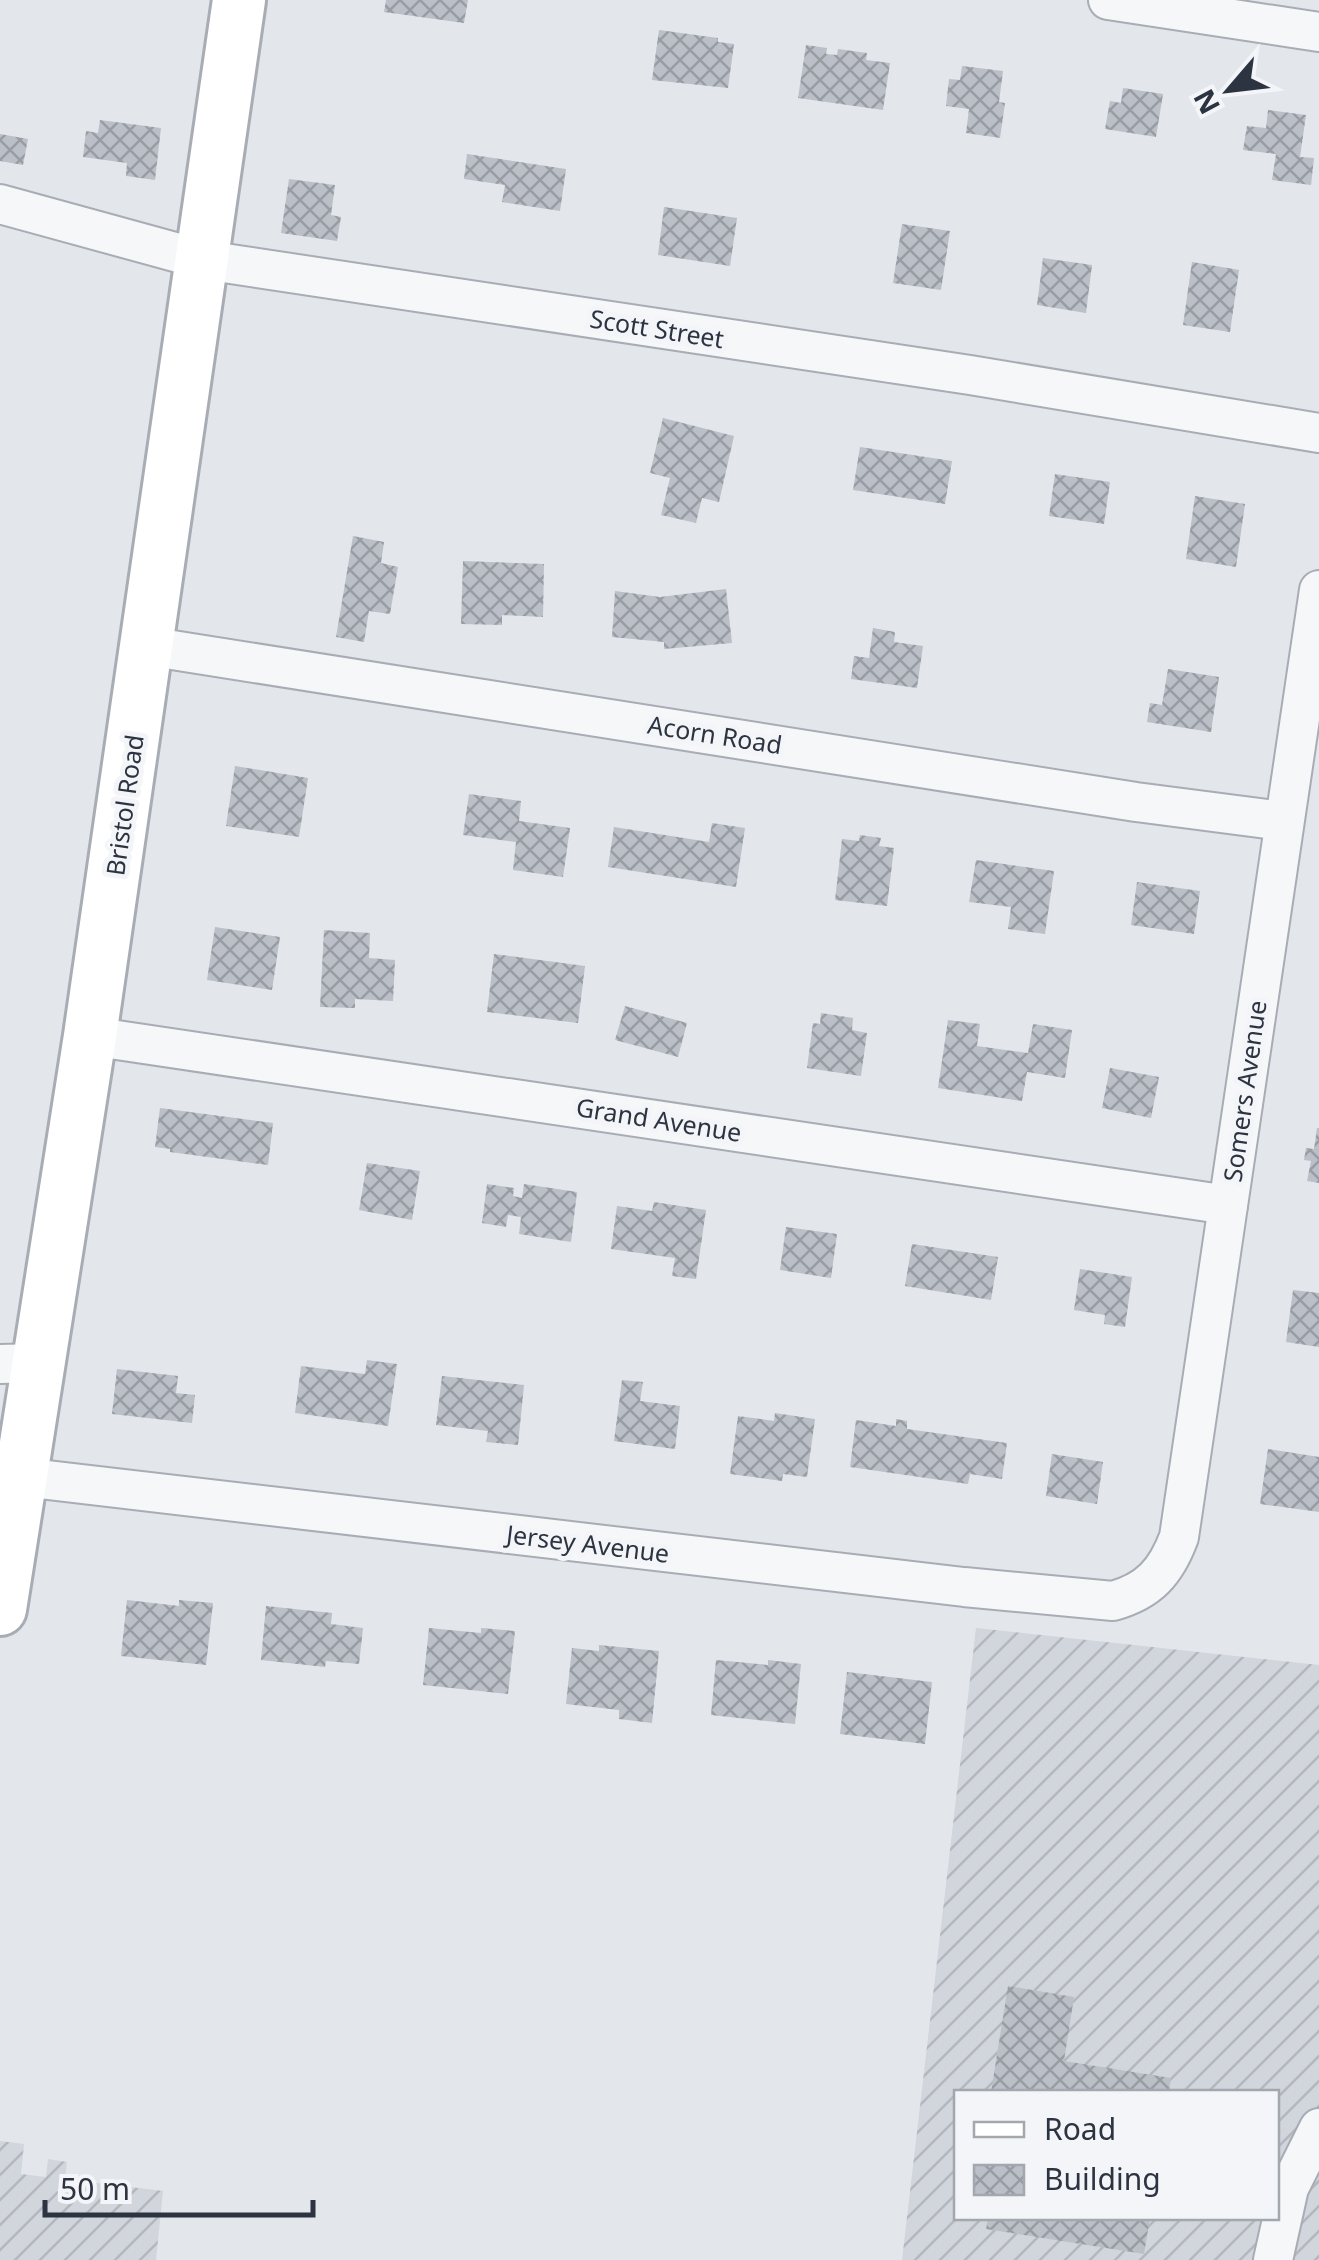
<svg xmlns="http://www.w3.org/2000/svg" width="1319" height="2260" font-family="'Noto Sans',sans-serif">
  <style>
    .industrial { fill: url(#industrial-furrows); fill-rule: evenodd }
    .building { fill: url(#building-cross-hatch) }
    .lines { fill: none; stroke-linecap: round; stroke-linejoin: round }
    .minor-casing { stroke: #a8adb5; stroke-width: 42 }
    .secondary-casing { stroke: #a8adb5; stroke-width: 58 }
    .minor { stroke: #f6f7f9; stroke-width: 38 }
    .secondary { stroke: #fff; stroke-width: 52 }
    .labels { text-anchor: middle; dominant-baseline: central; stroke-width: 10; stroke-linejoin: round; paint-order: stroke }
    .street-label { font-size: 25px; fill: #2c3442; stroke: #f3f5f8 }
  </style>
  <defs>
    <pattern id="industrial-furrows" width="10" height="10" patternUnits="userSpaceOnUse" patternTransform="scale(2.5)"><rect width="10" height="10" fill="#d1d5dc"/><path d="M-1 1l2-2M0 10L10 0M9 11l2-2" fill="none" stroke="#b4b7be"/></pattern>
    <pattern id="building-cross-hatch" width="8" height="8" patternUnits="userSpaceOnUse" patternTransform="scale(2.5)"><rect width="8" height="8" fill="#bbbfc7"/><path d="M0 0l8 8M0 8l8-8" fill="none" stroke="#989ca3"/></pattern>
  </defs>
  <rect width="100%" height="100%" fill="#e3e6eb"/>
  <!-- industrial -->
  <g class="industrial">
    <path d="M976,1628L1319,1665V2260H902ZM956,2092H1276V2218H956Z"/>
    <polygon points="0,2141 24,2144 21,2174 46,2177 48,2159 67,2162 65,2179 163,2191 156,2260 0,2260"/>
  </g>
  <!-- building -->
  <g class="building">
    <polygon points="386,0 468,0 464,23 384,12"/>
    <polygon points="659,30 718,38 718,42 734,44 728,88 652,80"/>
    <polygon points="806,45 827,48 826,54 837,55 838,49 867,53 866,60 890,63 883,110 798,98"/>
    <polygon points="962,66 1003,71 999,102 1005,103 1000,138 966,133 969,109 946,106 949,79 960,80"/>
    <polygon points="1123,88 1163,94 1156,137 1105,129 1110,101 1121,103"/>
    <polygon points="1268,110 1306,115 1300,157 1314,158 1311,185 1272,180 1276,154 1243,150 1247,126 1266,128"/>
    <polygon points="100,120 161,128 155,180 126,176 127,163 83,157 86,131 98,133"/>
    <polygon points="0,134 28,139 23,165 0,161"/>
    <polygon points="467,154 566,169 560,211 502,202 505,185 464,179"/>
    <polygon points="289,179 335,185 331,215 341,217 337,241 281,233"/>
    <polygon points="664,207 737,218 730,266 658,255"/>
    <polygon points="902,224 950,231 941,290 893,283"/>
    <polygon points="1043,258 1092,265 1086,313 1037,305"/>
    <polygon points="1192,262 1239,270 1230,332 1183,325"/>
    <polygon points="663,418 734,436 719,502 702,498 696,523 661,515 670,478 650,473"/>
    <polygon points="860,447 952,461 945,504 853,490"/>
    <polygon points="1055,474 1110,482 1104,524 1049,516"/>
    <polygon points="1195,496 1245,504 1236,567 1186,559"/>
    <polygon points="353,536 384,542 381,563 398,567 390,614 369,611 364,642 336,637"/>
    <polygon points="463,561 544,564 543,617 502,615 502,625 461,624"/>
    <polygon points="726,589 732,643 664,649 664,642 612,637 615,591 660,597"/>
    <polygon points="873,628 895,632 894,642 923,646 917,688 851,679 854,656 869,658"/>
    <polygon points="1168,669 1219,677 1211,732 1147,722 1150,703 1162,705"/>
    <polygon points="235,766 308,778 299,837 226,826"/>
    <polygon points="469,794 521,801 519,821 570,828 563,877 513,870 516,842 463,835"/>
    <polygon points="712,823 745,828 736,887 608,867 614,827 709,842"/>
    <polygon points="860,835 881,838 879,846 894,848 887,906 835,900 842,839 859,841"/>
    <polygon points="976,860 1054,871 1045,934 1008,929 1011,907 969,902"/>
    <polygon points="1137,882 1200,891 1194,934 1131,925"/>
    <polygon points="215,927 280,937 272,990 207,980"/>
    <polygon points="324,930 370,933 369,958 395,960 393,1001 355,999 355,1008 320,1007"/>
    <polygon points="494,954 585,966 578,1023 487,1012"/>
    <polygon points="625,1006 687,1023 678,1057 615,1040"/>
    <polygon points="821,1013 853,1018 852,1030 867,1033 861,1076 807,1068 813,1023 820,1024"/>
    <polygon points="948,1020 980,1024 977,1046 1028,1053 1033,1024 1072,1030 1065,1078 1027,1072 1022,1101 938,1088"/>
    <polygon points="1110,1068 1159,1077 1151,1118 1102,1108"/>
    <polygon points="160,1108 273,1123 268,1165 170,1152 170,1149 155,1147"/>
    <polygon points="1317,1128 1319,1128 1319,1183 1307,1181 1311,1161 1304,1160 1306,1148 1314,1149"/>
    <polygon points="367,1163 420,1171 412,1220 359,1210"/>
    <polygon points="487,1184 514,1188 513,1196 522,1198 524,1184 577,1192 571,1242 519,1234 521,1217 508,1215 506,1227 482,1223"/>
    <polygon points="654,1202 706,1210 696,1279 672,1276 675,1258 611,1249 617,1206 652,1211"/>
    <polygon points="786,1227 837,1234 831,1278 780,1270"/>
    <polygon points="912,1244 998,1257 991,1300 905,1286"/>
    <polygon points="1080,1269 1132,1277 1125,1327 1104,1324 1105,1315 1074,1310"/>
    <polygon points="1293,1290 1319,1293 1319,1347 1286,1342"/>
    <polygon points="367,1360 397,1364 388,1426 295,1413 301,1366 365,1374"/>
    <polygon points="117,1369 178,1376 176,1393 195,1395 192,1423 112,1414"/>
    <polygon points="442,1376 524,1385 518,1445 486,1442 488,1431 436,1425"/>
    <polygon points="622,1380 643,1382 640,1401 680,1406 675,1449 614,1441"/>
    <polygon points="775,1413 815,1419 807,1477 783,1474 782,1481 730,1474 738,1416 774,1421"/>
    <polygon points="896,1419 907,1421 907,1429 1007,1443 1002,1479 970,1474 968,1484 850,1467 856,1420 896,1426"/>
    <polygon points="1268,1449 1319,1457 1319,1512 1260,1504"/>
    <polygon points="1052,1454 1103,1462 1097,1504 1046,1496"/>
    <polygon points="127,1600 179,1606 179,1600 213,1603 206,1665 121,1656"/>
    <polygon points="266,1606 332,1613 331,1624 363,1628 359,1664 326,1661 325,1667 261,1660"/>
    <polygon points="429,1628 481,1633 481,1628 515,1631 508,1694 423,1685"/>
    <polygon points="599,1645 659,1651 652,1723 619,1719 619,1710 566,1704 572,1648 599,1651"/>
    <polygon points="716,1660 768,1665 768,1660 801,1664 795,1724 711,1715"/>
    <polygon points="847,1672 932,1682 925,1744 840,1734"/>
    <polygon points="1008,1986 1074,1997 1064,2061 1171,2078 1169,2092 991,2092"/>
    <polygon points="988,2218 1150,2218 1144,2254 986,2229"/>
  </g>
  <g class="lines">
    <!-- minor casing -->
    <g class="minor-casing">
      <g id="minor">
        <polyline points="1108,0 1319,32"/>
        <polyline points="0,204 204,260 970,375 1319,433"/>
        <polyline points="147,646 1136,802 1283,821"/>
        <polyline points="90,1036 1228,1205"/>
        <polyline points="0,1364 40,1363"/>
        <path d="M22,1477L964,1587L1113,1601C1149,1591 1166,1572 1179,1537L1319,590"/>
        <polyline points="1273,2260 1289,2188 1319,2128"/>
      </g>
    </g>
    <!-- secondary casing -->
    <g class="secondary-casing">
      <polyline id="secondary" points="0,1609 90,1036 239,0"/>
    </g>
    <!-- minor -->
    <use href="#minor" class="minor"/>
    <!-- secondary -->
    <use href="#secondary" class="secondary"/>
  </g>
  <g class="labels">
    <!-- street labels -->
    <g class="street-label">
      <text transform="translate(657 328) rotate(9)">Scott Street</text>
      <text transform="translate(715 734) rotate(9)">Acorn Road</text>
      <text transform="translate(124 805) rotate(-82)">Bristol Road</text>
      <text transform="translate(1244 1091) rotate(-82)">Somers Avenue</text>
      <text transform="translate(659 1119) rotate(9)">Grand Avenue</text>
      <text transform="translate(588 1543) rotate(7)">Jersey Avenue</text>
    </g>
  </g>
  <!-- legend -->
  <rect x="954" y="2090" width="325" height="130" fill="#f3f5f8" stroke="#a3a8af" stroke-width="2.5"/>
  <rect x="974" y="2122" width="50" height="15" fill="#ffffff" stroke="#a3a8af" stroke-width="2.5"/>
  <text x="1044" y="2140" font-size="30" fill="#2c3442">Road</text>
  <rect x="974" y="2165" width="50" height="30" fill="url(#building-cross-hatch)" stroke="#a3a8af" stroke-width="2.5"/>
  <text x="1044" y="2190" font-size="30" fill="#2c3442">Building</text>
  <!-- north arrow -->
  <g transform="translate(1229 90) rotate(242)" stroke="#f3f5f8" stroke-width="8" paint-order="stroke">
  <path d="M0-8L18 38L0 25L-18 38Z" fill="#2c3442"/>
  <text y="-15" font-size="28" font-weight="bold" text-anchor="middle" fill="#2c3442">N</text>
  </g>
  <!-- scale -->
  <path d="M45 2200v15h268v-15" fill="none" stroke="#2c3442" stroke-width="5"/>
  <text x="60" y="2200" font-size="30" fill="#2c3442" stroke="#f3f5f8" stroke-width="8" paint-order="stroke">50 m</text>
</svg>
